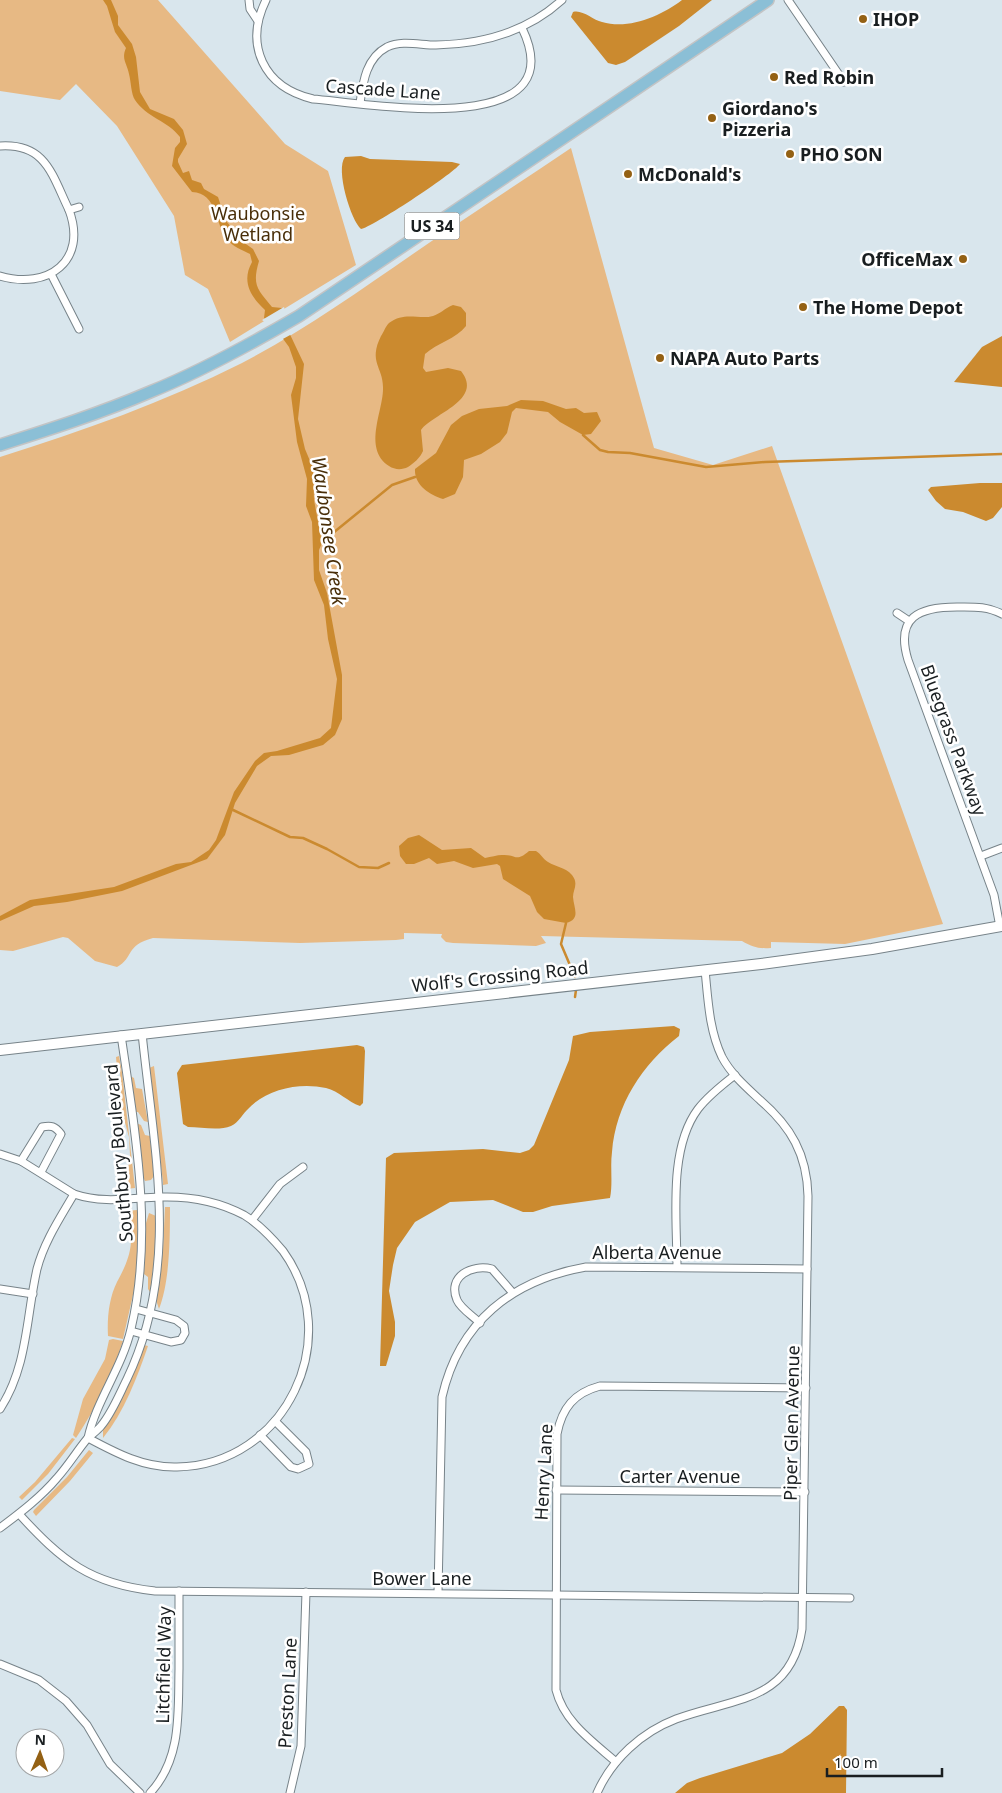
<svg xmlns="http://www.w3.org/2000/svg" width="1002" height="1793" font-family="'Noto Sans',sans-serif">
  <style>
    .green { fill: #e7b984 }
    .water { fill: #cb8a2f }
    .pier { fill: #d9e6ed }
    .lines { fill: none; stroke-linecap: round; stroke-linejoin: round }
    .stream { stroke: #cb8a2f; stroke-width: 2.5 }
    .minor-casing { stroke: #778389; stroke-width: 9 }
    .secondary-casing { stroke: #778389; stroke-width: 12 }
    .primary-casing { stroke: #c3c4c5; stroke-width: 14 }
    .minor { stroke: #fff; stroke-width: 7 }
    .secondary { stroke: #fff; stroke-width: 10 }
    .primary { stroke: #8bbfd6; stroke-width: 11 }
    .poi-dot { fill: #946114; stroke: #fff; stroke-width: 2 }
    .labels { text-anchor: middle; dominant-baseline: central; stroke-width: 5; stroke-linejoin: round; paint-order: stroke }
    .shield { fill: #fff; stroke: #5e6263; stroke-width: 1 }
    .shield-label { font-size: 16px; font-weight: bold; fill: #191e20 }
    .poi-label { font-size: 18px; font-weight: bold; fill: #191e20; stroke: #fff; text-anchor: start }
    .street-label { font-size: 18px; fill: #191e20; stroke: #fff }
    .park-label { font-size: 18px; fill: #492e08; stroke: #fff }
    .water-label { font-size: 19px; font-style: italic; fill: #492e08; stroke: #fff }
  </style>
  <rect width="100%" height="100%" fill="#d9e6ed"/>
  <!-- green -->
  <g class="green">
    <polygon points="0,0 158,0 285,144 328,171 356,265 230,342 208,289 185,275 174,216 117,126 76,84 60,100 0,91"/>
    <path d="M571,148L654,448L713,465L772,446L943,924L845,944L771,942V948C759,949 752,947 742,941L541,936L546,943L536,946L453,943L446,942L441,937L442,934L404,933V939L396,940L300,943L153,938C125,945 134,958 117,967L95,961L68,938L63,937L13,951L0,950V457C83,431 164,402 242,363C307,329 366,286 426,245C474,212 522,181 571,148Z"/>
    <polygon points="119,1056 122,1072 135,1188 125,1189 130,1155 129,1137 122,1112 120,1071 117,1069 116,1057"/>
    <polygon points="154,1066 168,1184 163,1185 163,1182 149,1068"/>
    <polygon points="130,1076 134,1078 136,1088 142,1089 148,1122 144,1121 138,1112 134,1112"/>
    <polygon points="136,1123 141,1125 145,1135 150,1136 154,1176 151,1180 145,1181 143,1177"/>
    <path d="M165,1207H170C170,1237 170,1281 159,1309L156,1300L163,1250Z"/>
    <path d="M137,1210L138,1258L135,1286L123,1339L108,1336C107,1318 109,1298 117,1282C124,1269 130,1257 131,1242C132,1231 129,1221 127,1211Z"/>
    <polygon points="149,1213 156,1216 157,1236 150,1292 148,1289 148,1277 144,1274 146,1223"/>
    <path d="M113,1339L123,1341C112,1375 96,1408 76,1438L73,1435L83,1399L105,1359L109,1340Z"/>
    <path d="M144,1345L148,1346C137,1378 124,1412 103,1438V1429Z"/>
    <polygon points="72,1438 75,1439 48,1474 22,1500 19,1497 35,1482"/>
    <polygon points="89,1450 93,1453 70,1481 36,1516 33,1512 34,1510 67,1477"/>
  </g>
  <!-- water -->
  <g class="water">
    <path d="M103,0H111L118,16V25L132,44L136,57L140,92L150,109L174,119L183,130L187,144L178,159V162L183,173L189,171L192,180L201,183L204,189L218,197L226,221L234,230L236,237L253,249L259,261C252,285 257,289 272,307L282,308L286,326L304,364L298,419L305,449L313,468L314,500L322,543L319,550V570L327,593L342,675V719L335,735L323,745L289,755L271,756L257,766L235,803L225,835L207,859L122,891L67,902L34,906L0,921V916L30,900L114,887L176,864L191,862L209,850L216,840L234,792L255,761L264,753L277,751L320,738L331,728L337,679L328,639L324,605L314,580L312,522L306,506L307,479L297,442L291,395L296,378V367L289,347L273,325L264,318L265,310C251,297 241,282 252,262L250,254C242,250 233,247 227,239C215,225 218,193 192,192L172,166L175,148L180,142V137C168,121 146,117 135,100C131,94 131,81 129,74C127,63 121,59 126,48L115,32L107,6Z"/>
    <path d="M682,0H712L679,26L625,62L616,65L608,63L571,17L573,12C582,9 593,20 602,22C629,30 661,16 682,0Z"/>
    <path d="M361,156L370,159L452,162L460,164C453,174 371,228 361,229C351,221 335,169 345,157Z"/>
    <path d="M453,305L461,307L466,313V326C456,339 437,343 425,354L423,368L426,372L448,368L461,371C484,400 434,413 421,430L423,451C420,458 414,463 408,467C402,470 395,470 389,466C362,448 384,410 383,387C383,367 368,362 381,336C384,332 385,327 389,323C405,311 419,320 433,316C440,314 445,308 453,305Z"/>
    <polygon points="1002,336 1002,387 954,382 982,347"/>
    <path d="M521,400L543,401L566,409L576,408L584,413L597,412L601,421L591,434L583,435L560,422L548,412L516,408L512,412L507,433L500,442L481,454L464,460L463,477L455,494L443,499C430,495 414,485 415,469L436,453L451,425L462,416L479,409L507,406Z"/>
    <polygon points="980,483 1002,483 1002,507 993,518 986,521 963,512 945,509 936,501 928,490 931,487"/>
    <path d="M419,835L442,850L471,848L485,858C491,857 497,855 502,855C517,854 515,863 529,851H536C541,854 543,859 548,862C556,867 565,867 572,875C579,884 573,889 573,897C574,909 581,919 566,923L544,919L537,912L530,896L503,879L500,866L497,864L473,868L454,861L437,864L429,858L414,864H406L400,856L399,846L408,838Z"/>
    <path d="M674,1026L680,1029L679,1036C642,1065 616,1104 612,1152C610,1167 613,1183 610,1198L552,1206L533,1212H523L493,1200L450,1202L415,1222L397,1248L393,1265L389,1291L395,1322V1336L386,1366H380L386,1158L394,1153L483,1149L520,1153L529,1150L534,1145L569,1060L573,1036L590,1032Z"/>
    <path d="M357,1045L364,1047L365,1051L363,1103L360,1106C348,1102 339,1091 326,1088C299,1082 266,1089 247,1110C241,1116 239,1122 231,1126C219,1131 201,1127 188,1127L183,1124L177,1073L182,1065Z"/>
    <polygon points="839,1706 844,1706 847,1710 846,1793 675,1793 687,1783 700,1778 782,1753 810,1734"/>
  </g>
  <!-- pier -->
  <polygon class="pier" points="284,307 292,334 281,340 271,327 262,320"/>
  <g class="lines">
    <!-- stream -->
    <g class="stream">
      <polyline points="583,435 600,450 608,452 630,453 706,467 765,462 1002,454"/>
      <polyline points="333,533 392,485 415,477"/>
      <polyline points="231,809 290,837 303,838 327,849 359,867 378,868 389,863"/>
      <polyline points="566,923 561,944 575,977"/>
      <polyline points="575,997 576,990"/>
    </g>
    <!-- minor casing -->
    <g class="minor-casing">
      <g id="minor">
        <polyline points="249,0 250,9 258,21"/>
        <path d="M266,0C244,45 263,87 313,99C364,103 577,142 522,28"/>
        <polyline points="788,0 844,82"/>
        <path d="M360,103C363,82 366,58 387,47C402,40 420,45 436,45C483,44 527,32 562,0"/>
        <path d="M0,146C46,143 52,175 69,210L79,207"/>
        <polyline points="51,274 79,329"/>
        <path d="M0,276C48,290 88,261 69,210"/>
        <polyline points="897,613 909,621"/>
        <polyline points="981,856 1002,848"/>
        <path d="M1000,927L994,895L908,660C895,617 919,607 957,607C973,607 987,606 1002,614"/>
        <path d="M0,1154L21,1161L74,1194C104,1204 130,1198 160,1197C190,1196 218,1201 244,1215C259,1224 272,1238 283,1251C346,1338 286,1465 177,1467C144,1468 116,1453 88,1438"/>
        <path d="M21,1161L42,1127C51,1125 55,1126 61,1134L41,1172"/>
        <polyline points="252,1220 280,1184 303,1167"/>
        <path d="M677,1267C677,1219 668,1149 698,1109C708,1096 722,1085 735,1075"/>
        <polyline points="0,1289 33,1294"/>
        <path d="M480,1323C473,1316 461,1309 457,1300C447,1276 472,1264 492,1269L512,1292"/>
        <polyline points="131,1331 171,1342 181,1340 185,1333 184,1326 176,1320 136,1309"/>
        <path d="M0,1409C28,1366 26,1317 37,1269C44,1242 60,1218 74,1194"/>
        <polyline points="260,1435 291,1467 298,1469 309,1464 306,1452 275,1421"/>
        <path d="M88,1438C96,1401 122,1368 131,1329C154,1232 135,1131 121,1035"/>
        <polyline points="556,1490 805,1492"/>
        <path d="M19,1514C62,1561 90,1584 155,1591L850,1598"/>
        <path d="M0,1528C20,1513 41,1497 57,1478C68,1466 77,1451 87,1439C92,1434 97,1431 101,1426C112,1413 119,1395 127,1379C181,1266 154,1152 142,1033"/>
        <path d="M438,1593L442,1397C459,1322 512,1280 586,1267L807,1269"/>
        <polyline points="0,1664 39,1680 66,1701 87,1725 110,1764 140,1793"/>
        <path d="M616,1762C592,1741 564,1722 556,1690L557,1434C562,1408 574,1393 600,1386L806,1388"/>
        <path d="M150,1793C182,1759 178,1712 179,1669C179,1643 179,1617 179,1591"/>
        <polyline points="290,1793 301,1746 306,1592"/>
        <path d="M597,1793C612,1759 642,1732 676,1719C732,1698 791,1703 802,1629L808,1196C807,1154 791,1127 760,1100C746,1087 731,1074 722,1057C709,1030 708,999 705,970"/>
      </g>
    </g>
    <!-- secondary casing -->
    <g class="secondary-casing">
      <polyline id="secondary" points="0,1050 761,964 872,949 1002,926"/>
    </g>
    <!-- primary casing -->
    <g class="primary-casing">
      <path id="primary" d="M0,445C51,429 101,413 150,392C202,371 251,344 299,316L768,0"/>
    </g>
    <!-- minor -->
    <use href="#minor" class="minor"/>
    <!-- secondary -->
    <use href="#secondary" class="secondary"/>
    <!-- primary -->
    <use href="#primary" class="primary"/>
  </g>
  <!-- markers -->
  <g class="poi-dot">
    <circle cx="863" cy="19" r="5"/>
    <circle cx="774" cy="77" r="5"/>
    <circle cx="712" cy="118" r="5"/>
    <circle cx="790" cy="154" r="5"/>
    <circle cx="628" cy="174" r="5"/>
    <circle cx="963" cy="259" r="5"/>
    <circle cx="803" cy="307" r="5"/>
    <circle cx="660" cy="358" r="5"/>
  </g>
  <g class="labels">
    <!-- shield labels -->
    <rect class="shield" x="404.5" y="212.5" width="55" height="27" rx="4"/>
    <g class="shield-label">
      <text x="432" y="226">US 34</text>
    </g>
    <!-- poi labels -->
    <g class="poi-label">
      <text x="873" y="19">IHOP</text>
      <text x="784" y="77">Red Robin</text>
      <text x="722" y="108">Giordano's<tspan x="722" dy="21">Pizzeria</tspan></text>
      <text x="800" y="154">PHO SON</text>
      <text x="638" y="174">McDonald's</text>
      <text x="953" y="259" text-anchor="end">OfficeMax</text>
      <text x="813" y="307">The Home Depot</text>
      <text x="670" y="358">NAPA Auto Parts</text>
    </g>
    <!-- street labels -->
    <g class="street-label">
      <text transform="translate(383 89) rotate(4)">Cascade Lane</text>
      <text transform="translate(954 740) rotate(70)">Bluegrass Parkway</text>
      <text transform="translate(500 976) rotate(-6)">Wolf's Crossing Road</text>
      <text transform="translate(118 1153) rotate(-95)">Southbury Boulevard</text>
      <text x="657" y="1252">Alberta Avenue</text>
      <text transform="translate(791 1423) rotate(-89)">Piper Glen Avenue</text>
      <text transform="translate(543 1472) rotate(-87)">Henry Lane</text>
      <text x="680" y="1476">Carter Avenue</text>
      <text x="422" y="1578">Bower Lane</text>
      <text transform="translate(163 1665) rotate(-89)">Litchfield Way</text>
      <text transform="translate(287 1693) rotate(-87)">Preston Lane</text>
    </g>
    <!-- park labels -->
    <g class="park-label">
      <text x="258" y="213">Waubonsie<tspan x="258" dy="21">Wetland</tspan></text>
    </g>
    <!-- water labels -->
    <g class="water-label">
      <text transform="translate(329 531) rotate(82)">Waubonsee Creek</text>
    </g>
  </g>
  <!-- north arrow -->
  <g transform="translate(40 1753) rotate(2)"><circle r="24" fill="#ffffff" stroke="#a3a5a6"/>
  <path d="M0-4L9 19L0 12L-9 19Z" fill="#946114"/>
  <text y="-8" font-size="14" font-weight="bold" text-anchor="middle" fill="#191e20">N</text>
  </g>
  <!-- scale -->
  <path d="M827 1768v8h115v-8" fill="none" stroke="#191e20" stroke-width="2.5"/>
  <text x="834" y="1768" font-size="15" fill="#191e20" stroke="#ffffff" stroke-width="4" paint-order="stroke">100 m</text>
</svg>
